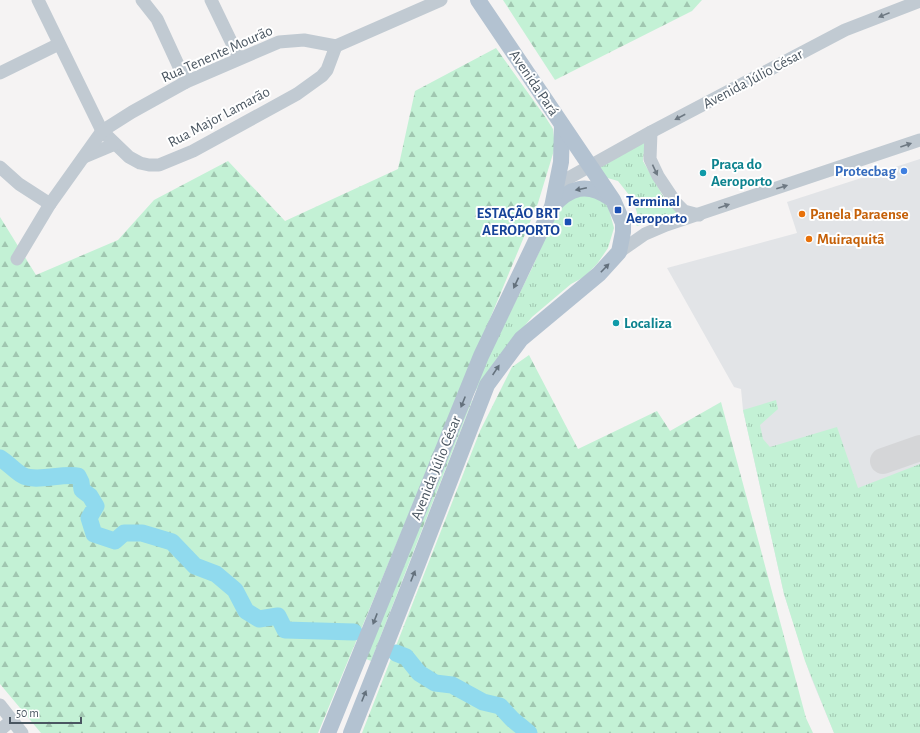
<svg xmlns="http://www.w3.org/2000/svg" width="920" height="733" font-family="'Alegreya Sans',sans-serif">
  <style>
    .airport { fill: #e2e4e7 }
    .grass { fill: url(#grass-tufts) }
    .forest { fill: url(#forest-firs) }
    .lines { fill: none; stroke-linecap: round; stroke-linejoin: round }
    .river { stroke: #90daee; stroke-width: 17 }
    .taxiway { stroke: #d5d6d8; stroke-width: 26 }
    .minor { stroke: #c1cad2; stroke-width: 13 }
    .major { stroke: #b3c2d1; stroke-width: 16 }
    .oneway { fill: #6e7983 }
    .oneway2 { fill: #64717d }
    .shop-dot { fill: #3f7fe0; stroke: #fff; stroke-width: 1.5 }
    .culture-dot { fill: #0f9aa8; stroke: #fff; stroke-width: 1.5 }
    .transit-dot { fill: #1a4fb4; stroke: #fff; stroke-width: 1.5 }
    .food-dot { fill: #e8710a; stroke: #fff; stroke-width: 1.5 }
    .labels { text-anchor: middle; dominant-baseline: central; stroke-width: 4; stroke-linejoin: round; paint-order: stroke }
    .street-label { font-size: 15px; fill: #4a5661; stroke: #fff }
    .culture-label { font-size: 15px; font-weight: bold; fill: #0d838f; stroke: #fff; text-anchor: start }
    .shop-label { font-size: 15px; font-weight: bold; fill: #366cbe; stroke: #fff; text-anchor: end }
    .transit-label { font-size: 15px; font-weight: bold; fill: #164399; stroke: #fff; text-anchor: start }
    .food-label { font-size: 15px; font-weight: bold; fill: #c56008; stroke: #fff; text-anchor: start }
  </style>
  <defs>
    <pattern id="grass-tufts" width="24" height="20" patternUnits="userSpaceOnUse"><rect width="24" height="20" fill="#c3f1d5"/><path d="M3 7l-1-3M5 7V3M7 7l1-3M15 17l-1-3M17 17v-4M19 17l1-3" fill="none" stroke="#a0c6b0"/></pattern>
    <pattern id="forest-firs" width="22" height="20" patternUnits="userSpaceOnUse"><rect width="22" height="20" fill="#c3f1d5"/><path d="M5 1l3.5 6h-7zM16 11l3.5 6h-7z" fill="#a0c6b0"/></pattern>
  </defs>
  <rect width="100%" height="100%" fill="#f5f3f3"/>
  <!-- airport -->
  <polygon class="airport" points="920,159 920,733 834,733 810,675 784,594 743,410 741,389 734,387 667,268 797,233 787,202"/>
  <!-- grass -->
  <g class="grass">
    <polygon points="645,141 643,161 667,203 679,212 637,226 635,223 637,213 633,200 618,181 604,177 598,166"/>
    <polygon points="591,193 608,206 614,228 608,248 597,264 584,277 571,284 532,317 496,360 474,393 471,392 533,266 558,208 570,198"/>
    <polygon points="776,400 778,409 760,425 763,439 770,447 837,427 858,488 920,464 920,733 834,733 832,728 805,661 784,594 743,410"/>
  </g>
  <!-- forest -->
  <g class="forest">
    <polygon points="503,0 702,0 692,11 555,80"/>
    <polygon points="496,48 546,118 553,129 555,147 538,203 318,733 41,733 0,684 0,217 36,275 118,240 154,200 228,161 285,221 398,169 415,91"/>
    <polygon points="529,355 578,449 657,411 670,431 721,402 806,718 813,733 362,733 480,431 512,367"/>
    <polygon points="468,399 472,401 371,661 364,658"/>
  </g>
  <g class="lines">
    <!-- river -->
    <g class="river">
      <path d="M0,458C8,463 16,472 22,475C35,483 61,473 78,476L81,482L82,490L90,496L96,506L89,518L94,534L115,541L124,533H142L172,542L195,566L216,574L235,590L246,611L259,619L278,616L285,630L354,632"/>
      <polyline points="396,653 406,657 419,673 435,683 452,685 483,702 500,706 512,719 529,733"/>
    </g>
    <!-- taxiway -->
    <polyline class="taxiway" points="883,461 920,448"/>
    <!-- minor -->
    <g class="minor">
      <polyline points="38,0 102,131 129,157 140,163 149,165 159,165 193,151 297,94 322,76 327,70 336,46"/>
      <polyline points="142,0 157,19 186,82"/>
      <polyline points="211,0 239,58"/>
      <polyline points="0,73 59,44"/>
      <polyline points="651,132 650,159 658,176 676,203 684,211 699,215"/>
      <polyline points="84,157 115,144"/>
      <polyline points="0,167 19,184 50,204"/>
      <polyline points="556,185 651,132 845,30 920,1"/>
      <polyline points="619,252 645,234 666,225 920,140"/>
      <polyline points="17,259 50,204 102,131 132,112 186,82 279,42 304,40 336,46 441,0"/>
      <polyline points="0,705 22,733"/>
      <polyline points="0,730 12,720"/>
    </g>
    <!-- major -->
    <g class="major">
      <path d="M552,207C570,187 587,182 610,198"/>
      <polyline points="328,733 481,356 552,207 561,162 562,125"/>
      <polyline points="351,733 415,571 487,385 521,339 599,274 619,252 623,232 623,223 613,200 478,0"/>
    </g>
  </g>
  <!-- one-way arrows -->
  <defs><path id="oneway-solid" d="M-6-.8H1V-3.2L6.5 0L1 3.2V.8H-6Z"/></defs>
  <g class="oneway">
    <use href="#oneway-solid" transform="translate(884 15) rotate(158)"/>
    <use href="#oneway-solid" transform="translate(680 117) rotate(152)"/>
    <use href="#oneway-solid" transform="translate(906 145) rotate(-19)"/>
    <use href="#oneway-solid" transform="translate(655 170) rotate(65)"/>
    <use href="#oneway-solid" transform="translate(782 187) rotate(-18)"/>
    <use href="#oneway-solid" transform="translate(724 206) rotate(-19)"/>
  </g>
  <g class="oneway2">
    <use href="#oneway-solid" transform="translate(581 189) rotate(168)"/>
    <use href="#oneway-solid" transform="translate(605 268) rotate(-46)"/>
    <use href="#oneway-solid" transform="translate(516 283) rotate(115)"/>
    <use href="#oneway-solid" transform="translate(496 370) rotate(-56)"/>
    <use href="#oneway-solid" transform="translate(463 402) rotate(112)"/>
    <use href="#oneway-solid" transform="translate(413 576) rotate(-68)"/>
    <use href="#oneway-solid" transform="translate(375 619) rotate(111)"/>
    <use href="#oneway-solid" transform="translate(364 696) rotate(-68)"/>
  </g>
  <!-- markers -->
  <circle class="shop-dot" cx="904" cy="171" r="4"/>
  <g class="culture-dot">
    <circle cx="703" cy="173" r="4"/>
    <circle cx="616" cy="323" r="4"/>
  </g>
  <g class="transit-dot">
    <rect x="614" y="206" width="8" height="8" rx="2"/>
    <rect x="564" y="218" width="8" height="8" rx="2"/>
  </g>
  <g class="food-dot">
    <circle cx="802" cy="214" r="4"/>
    <circle cx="809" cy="239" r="4"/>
  </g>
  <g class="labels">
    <!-- street labels -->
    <g class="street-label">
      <text transform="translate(217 54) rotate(-24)">Rua Tenente Mourão</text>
      <text transform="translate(753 79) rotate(-28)">Avenida Júlio César</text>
      <text transform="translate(534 83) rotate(56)">Avenida Pará</text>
      <text transform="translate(219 117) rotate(-28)">Rua Major Lamarão</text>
      <text transform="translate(436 468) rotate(-68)">Avenida Júlio César</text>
    </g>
    <!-- culture labels -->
    <g class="culture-label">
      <text x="711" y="164">Praça do<tspan x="711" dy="17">Aeroporto</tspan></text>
      <text x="624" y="323">Localiza</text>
    </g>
    <!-- shop labels -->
    <g class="shop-label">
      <text x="896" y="171">Protecbag</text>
    </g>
    <!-- transit labels -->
    <g class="transit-label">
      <text x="626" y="201">Terminal<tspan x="626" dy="17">Aeroporto</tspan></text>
      <text x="560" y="213" text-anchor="end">ESTAÇÃO BRT<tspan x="560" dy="17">AEROPORTO</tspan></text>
    </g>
    <!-- food labels -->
    <g class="food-label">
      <text x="810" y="214">Panela Paraense</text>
      <text x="817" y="239">Muiraquitã</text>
    </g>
  </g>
  <!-- scale -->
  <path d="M10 717v6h71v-6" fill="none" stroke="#4a5661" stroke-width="2"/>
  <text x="16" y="717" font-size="12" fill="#4a5661" stroke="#ffffff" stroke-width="3" paint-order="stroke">50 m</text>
</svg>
